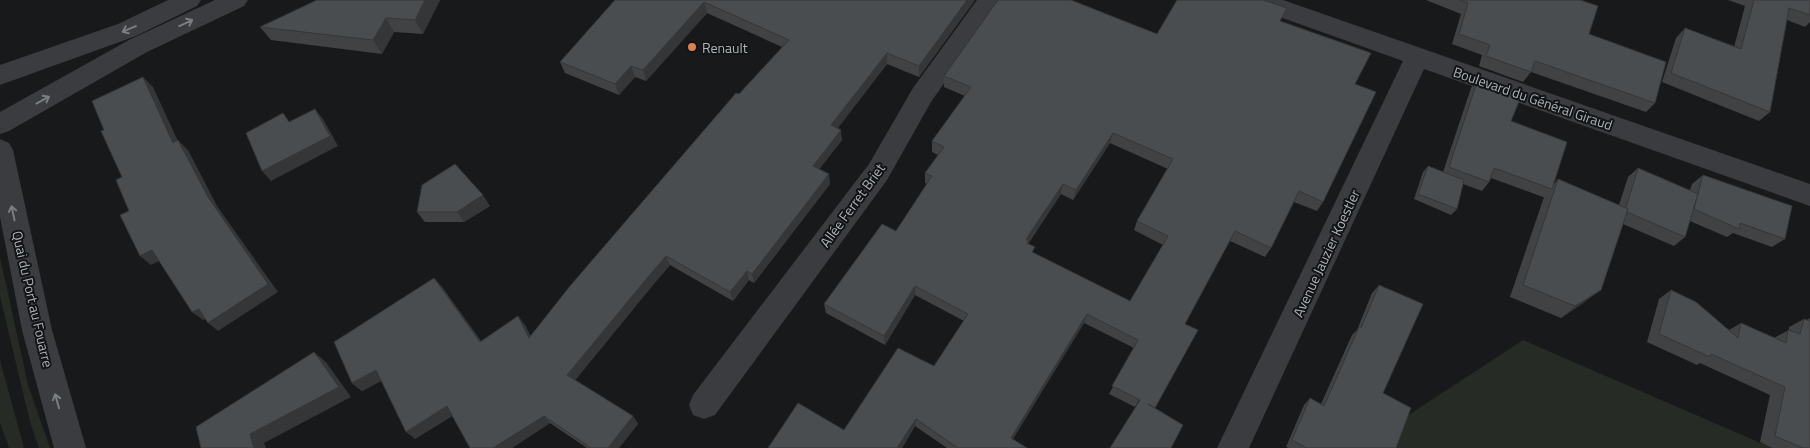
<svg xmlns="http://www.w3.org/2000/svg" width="1810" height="448" font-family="'Titillium Web',sans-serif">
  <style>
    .green { fill: #262c25 }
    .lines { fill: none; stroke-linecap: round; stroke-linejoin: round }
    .minor { fill: #3a3c3f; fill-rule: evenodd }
    .tertiary { fill: #3a3c3f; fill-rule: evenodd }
    .wall { fill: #404244; fill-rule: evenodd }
    .shaded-wall { fill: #343637 }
    .building { fill: #4a4d4f; stroke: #343637; fill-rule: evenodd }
    .oneway { stroke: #797e82 }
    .poi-dot { fill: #e0814a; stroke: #131415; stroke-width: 2 }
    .labels { text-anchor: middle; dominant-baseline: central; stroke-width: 4; stroke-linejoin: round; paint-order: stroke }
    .poi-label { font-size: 14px; fill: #acb4b9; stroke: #131415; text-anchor: start }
    .street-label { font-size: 14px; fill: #acb4b9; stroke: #131415 }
  </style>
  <rect width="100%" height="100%" fill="#18191a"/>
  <!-- green -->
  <g class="green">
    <polygon points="0,257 28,385 50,448 39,448 30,422 0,296"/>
    <polygon points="1523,340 1772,448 1391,448 1401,420"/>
    <polygon points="0,360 24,448 9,448 0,423"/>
  </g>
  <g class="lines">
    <!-- minor -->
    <g class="minor">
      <polygon points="977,0 1002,0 931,102 887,180 715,415 704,419 693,415 689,405 693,395 869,164 913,88"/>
      <polygon points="1245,0 1283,0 1810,184 1810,206 1424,69 1249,448 1217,448 1403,61 1249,6"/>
    </g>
    <!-- tertiary -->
    <g class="tertiary">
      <polygon points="168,0 201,0 197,6 136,36 0,85 0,65 118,24"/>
      <polygon points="215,0 248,0 244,6 147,52 9,131 0,134 0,112 129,40"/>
      <polygon points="0,139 9,143 13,150 52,330 86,448 54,448 22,330 0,217"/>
    </g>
  </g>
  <!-- wall -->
  <g class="wall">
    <polygon points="317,0 440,0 423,34 394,32 382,54 271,40 260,27"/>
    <polygon points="615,0 975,0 919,77 887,64 837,128 842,140 819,169 830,184 754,283 749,280 733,301 670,265 652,286 575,380 633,416 638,424 619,448 587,448 550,423 512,448 470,448 452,416 415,439 381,381 362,391 352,383 434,278 442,287 481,341 525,325 530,336 739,94 782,47 707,13 646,81 635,77 619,95 565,73 560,62"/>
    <polygon points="1426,0 1580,0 1589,34 1655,103 1646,112 1531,72 1523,82 1479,66 1482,55 1452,44 1461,14"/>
    <polygon points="1728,0 1810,0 1810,22 1805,27 1787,20 1770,112 1759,121 1662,82 1676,38 1685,28 1734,47 1745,6"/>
    <path d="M1281,21L1355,84L1323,202L1317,211L1294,202L1271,248L1265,257L1230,241L1135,407L1109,394L1134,348L1084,323L1013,439L1027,448H947L915,426L902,448H768L844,430L934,366L964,321L915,295L885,345L826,313L824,304L896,231L927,184L925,183V173L938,155L932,152V141L965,96L944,87V76L1157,34ZM1110,143L1168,169L1137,221L1134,230L1163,245L1130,301L1034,253L1028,244L1061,194L1073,200Z"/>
    <polygon points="1478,79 1511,121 1553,185 1558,179 1619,205 1628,177 1638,168 1690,190 1692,184 1703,175 1785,239 1772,247 1733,233 1727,237 1690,221 1685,237 1674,246 1623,224 1586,301 1561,318 1510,297 1544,197 1543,197 1491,178 1489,182 1482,191 1463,184 1457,209 1451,215 1414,199 1423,172 1428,166 1443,172 1471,88"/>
    <polygon points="490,206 464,222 425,222 417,212"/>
    <polygon points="1379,285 1383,393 1396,448 1289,448 1286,447 1304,405 1310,398 1321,404 1352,335 1357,330 1372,293"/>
    <polygon points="1671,290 1729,330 1741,323 1774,338 1789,330 1789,327 1804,319 1807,320 1810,318 1810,448 1772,448 1760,442 1770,395 1700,363 1697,365 1647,342 1659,299"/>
  </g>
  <!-- shaded-wall -->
  <g class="shaded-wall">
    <polygon points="425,0 440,0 423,34 415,20"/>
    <polygon points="967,0 975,0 919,77 919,66"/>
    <polygon points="704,2 707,13 646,81 643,70"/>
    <polygon points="386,18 394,32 382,54 373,40"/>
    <polygon points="887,53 887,64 832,136 831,125"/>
    <polygon points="631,66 635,77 619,95 615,84"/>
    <polygon points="143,77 153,87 183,152 173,143"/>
    <polygon points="315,109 323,119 338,146 271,181 262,171"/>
    <polygon points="841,130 842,140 814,176 813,166"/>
    <polygon points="1113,133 1110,143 1073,200 1076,190"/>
    <polygon points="178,140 188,150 217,206 278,292 218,331 208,323 208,197"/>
    <polygon points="829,174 830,184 754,283 752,274"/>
    <polygon points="1063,184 1061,194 1027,244 1026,249 1026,239"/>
    <polygon points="483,195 490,206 464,222 457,212"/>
    <polygon points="152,250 163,259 151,265 140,256"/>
    <polygon points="666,256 670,265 652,286 573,383 567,375 648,277"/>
    <polygon points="747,271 749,280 733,301 730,292"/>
    <polygon points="434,278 442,287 487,350 480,342"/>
    <polygon points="915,286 915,295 885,345 884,336"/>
    <polygon points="1601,290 1586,301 1561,318 1575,306"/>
    <polygon points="199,309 209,317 203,320 192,312"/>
    <polygon points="1087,314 1084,323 1009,445 1011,438"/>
    <polygon points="518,316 525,325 536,346 529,338"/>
    <polygon points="314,352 326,362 351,397 264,443 266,448 254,448 250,434"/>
    <polygon points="376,370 386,378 362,391 352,383"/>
    <polygon points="447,406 455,414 415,439 406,432"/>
    <polygon points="544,416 550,423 512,448 493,448"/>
    <polygon points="633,416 638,424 619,448 608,448"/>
    <polygon points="916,419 915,426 902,448 897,448"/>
  </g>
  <!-- building -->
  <g class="building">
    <polygon points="317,0 425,0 415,20 386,18 373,40 260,27"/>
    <polygon points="615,0 967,0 919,66 887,53 831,125 841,130 813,166 829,174 752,274 747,271 730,292 666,256 648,277 567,375 633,416 608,448 591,448 544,416 493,448 470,448 447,406 406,432 376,370 352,383 334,342 434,278 480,342 518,316 529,338 570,286 736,93 739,94 789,40 704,2 643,70 631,66 615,84 560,62"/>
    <path d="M998,0H1071L1157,34L1177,0H1263L1287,8L1280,21L1371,53L1355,84L1376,92L1323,202L1299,191L1271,248L1235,231L1185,324L1198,330L1155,408L1148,404L1183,425L1171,448H1110L1140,400L1112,386L1138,340L1087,314L1011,438L1027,448H958L916,419L897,448H768L798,403L844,430L898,348L934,366L968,314L915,286L884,336L824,304L882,224L896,231L932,176L925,173L944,147L932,141L971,87L944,76ZM1113,133L1173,159L1137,221L1168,236L1130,301L1032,252L1035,247L1027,243L1028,240L1026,239L1063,184L1076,190Z"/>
    <polygon points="1459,0 1580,0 1598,6 1589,34 1666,62 1655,103 1535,61 1531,72 1486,56 1490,45 1459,34 1468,3"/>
    <polygon points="1754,0 1810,0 1810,15 1789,8 1770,112 1671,73 1685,28 1741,49"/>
    <polygon points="143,77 173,143 178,140 208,197 268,284 208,323 199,309 192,312 152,250 140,256 120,215 129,211 116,180 122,177 101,131 104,130 92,101"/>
    <polygon points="1478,79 1522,94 1511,121 1567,142 1552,189 1494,168 1489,182 1449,167"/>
    <polygon points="315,109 330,136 262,171 246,133 283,113 289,122"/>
    <polygon points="455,164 483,195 457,212 417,212 422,185"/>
    <polygon points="1428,166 1464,180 1457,209 1418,194"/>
    <polygon points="1638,168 1698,194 1685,237 1627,212 1628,209 1626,208"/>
    <polygon points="1703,175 1792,206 1785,239 1740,223 1739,229 1694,209"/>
    <polygon points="1558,179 1628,209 1601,290 1575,306 1523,285"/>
    <polygon points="1379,285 1423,304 1383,393 1411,408 1396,448 1305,448 1305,447 1292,440 1310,398 1324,406 1359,327 1361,328"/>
    <polygon points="1671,290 1696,302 1738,338 1741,323 1786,343 1788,330 1800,334 1804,319 1810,321 1810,448 1803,448 1775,436 1785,387 1711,354 1710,357 1659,334"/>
    <polygon points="314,352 339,387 250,434 254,448 201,448 196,427"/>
  </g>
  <!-- one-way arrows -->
  <defs><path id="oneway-shaft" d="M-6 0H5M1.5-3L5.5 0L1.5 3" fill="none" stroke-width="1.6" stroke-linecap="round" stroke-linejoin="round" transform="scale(1.25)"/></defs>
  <g class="oneway">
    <use href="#oneway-shaft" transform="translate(186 23) rotate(-25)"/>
    <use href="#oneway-shaft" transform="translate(129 29) rotate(157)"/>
    <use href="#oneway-shaft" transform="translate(43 100) rotate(-29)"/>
    <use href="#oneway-shaft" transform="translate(13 213) rotate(-102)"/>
    <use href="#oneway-shaft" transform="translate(57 401) rotate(-106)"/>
  </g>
  <!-- markers -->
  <circle class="poi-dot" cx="692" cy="47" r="5"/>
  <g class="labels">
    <!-- poi labels -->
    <g class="poi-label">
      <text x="702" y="47">Renault</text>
    </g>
    <!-- street labels -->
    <g class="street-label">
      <text transform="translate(1533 98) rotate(19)">Boulevard du Général Giraud</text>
      <text transform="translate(852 205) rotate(-54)">Allée Ferret Briet</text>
      <text transform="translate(1326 253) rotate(-65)">Avenue Jauzier Koestler</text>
      <text transform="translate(33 299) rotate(77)">Quai du Port au Fouarre</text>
    </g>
  </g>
</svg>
